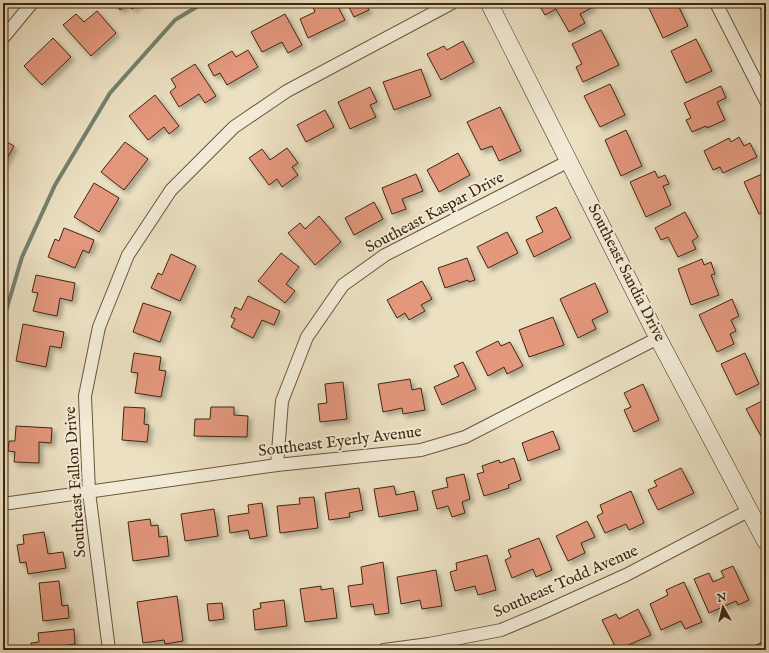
<svg xmlns="http://www.w3.org/2000/svg" width="769" height="653" font-family="'IM FELL English',serif">
  <style>
    .lines { fill: none; stroke-linecap: round; stroke-linejoin: round }
    .stream { stroke: #74816f; stroke-width: 4 }
    .building { fill: #e3977d; stroke: #3f280e; filter: url(#shadow) }
    .street-casing { stroke: #6a563b; stroke-width: 14 }
    .secondary-casing { stroke: #3f280e; stroke-width: 18 }
    .street { stroke: #f2ebd7; stroke-width: 12 }
    .secondary { stroke: #f2ebd7; stroke-width: 17 }
    .labels { text-anchor: middle; dominant-baseline: central; stroke-width: 4; stroke-linejoin: round; paint-order: stroke }
    .street-label { font-size: 16px; fill: #3f280e; stroke: #f2ebd7 }
  </style>
  <defs>
    <filter id="shadow"><feDropShadow dx="3.5" dy="3.5" stdDeviation="2" flood-color="#0004"/></filter>
  </defs>
  <rect width="100%" height="100%" fill="#ebe0c2"/>
  <filter id="stains"><feTurbulence type="fractalNoise" baseFrequency=".005" numOctaves="4"/><feColorMatrix values="0 0 0 0 .2 0 0 0 0 .09 0 0 0 0 .02 0 0 0 .5 -.17"/></filter>
  <radialGradient id="worn" r=".72"><stop offset=".6" stop-color="#630" stop-opacity="0"/><stop offset="1" stop-color="#630" stop-opacity=".3"/></radialGradient>
  <g class="lines">
    <!-- stream -->
    <polyline class="stream" points="3,321 22,257 55,185 110,93 175,20 203,3"/>
  </g>
  <!-- building -->
  <g class="building">
    <polygon points="115,3 141,3 132,9 128,4 120,10"/>
    <polygon points="320,3 324,3 325,6 332,3 336,3 345,20 308,38 300,19 315,12 313,7"/>
    <polygon points="347,3 365,3 369,10 354,17"/>
    <polygon points="538,3 591,3 593,7 580,14 585,23 569,32 556,9 545,15"/>
    <polygon points="656,3 677,3 688,26 663,38 648,6"/>
    <polygon points="766,4 766,20 760,7"/>
    <polygon points="97,11 116,33 91,56 63,25 76,14 84,22"/>
    <polygon points="285,14 302,45 288,53 282,42 262,52 251,32"/>
    <polygon points="601,30 619,65 583,82 576,67 582,64 572,44"/>
    <polygon points="53,38 71,57 42,85 24,66"/>
    <polygon points="696,39 712,71 686,83 671,51"/>
    <polygon points="463,41 474,62 441,80 427,54 444,46 447,50"/>
    <polygon points="248,50 258,67 227,85 220,73 214,76 208,65 232,51 236,57"/>
    <polygon points="195,64 216,96 205,103 199,94 179,107 170,92 176,87 171,79"/>
    <polygon points="421,69 431,96 394,110 383,82"/>
    <polygon points="610,84 625,115 600,127 584,96"/>
    <polygon points="721,86 726,98 717,102 725,120 707,128 706,126 692,132 686,120 691,118 684,103"/>
    <polygon points="370,87 377,102 370,105 376,117 350,129 338,102"/>
    <polygon points="155,95 179,126 169,134 164,127 148,140 129,116"/>
    <polygon points="500,107 521,151 499,161 492,146 481,150 467,122"/>
    <polygon points="325,110 334,127 306,142 297,125"/>
    <polygon points="626,130 642,166 621,176 605,140"/>
    <polygon points="739,137 744,146 750,143 757,157 723,173 720,167 713,170 704,151 729,138 731,142"/>
    <polygon points="3,140 14,146 3,166"/>
    <polygon points="125,142 148,159 124,190 101,172"/>
    <polygon points="287,148 298,163 292,167 298,175 282,187 277,179 269,185 249,158 262,149 270,160"/>
    <polygon points="458,153 470,175 439,192 427,170"/>
    <polygon points="655,171 658,178 665,175 669,184 663,186 671,205 646,217 630,182"/>
    <polygon points="416,174 423,191 402,199 406,209 392,214 382,188"/>
    <polygon points="762,174 766,182 766,210 759,214 744,182"/>
    <polygon points="94,183 119,198 99,232 74,217"/>
    <polygon points="374,202 383,219 354,235 345,218"/>
    <polygon points="556,207 571,238 534,257 526,240 543,232 536,217"/>
    <polygon points="685,212 698,237 692,241 696,249 678,257 668,237 661,240 655,228"/>
    <polygon points="319,216 341,242 315,265 288,233 300,223 305,229"/>
    <polygon points="766,225 766,247 762,238 766,236 762,227"/>
    <polygon points="64,228 94,240 89,253 83,250 75,268 48,257 55,239 59,241"/>
    <polygon points="507,232 518,253 488,268 477,247"/>
    <polygon points="281,253 299,267 286,284 295,291 285,303 258,281"/>
    <polygon points="171,254 196,266 180,301 151,288 158,273 162,275"/>
    <polygon points="467,258 475,280 469,282 468,280 445,288 438,268"/>
    <polygon points="702,259 704,265 711,262 715,274 711,275 719,295 691,305 678,269"/>
    <polygon points="36,275 75,283 72,301 60,298 57,316 33,311 38,293 32,292"/>
    <polygon points="422,281 432,299 421,305 425,311 409,320 405,313 397,318 387,300"/>
    <polygon points="595,283 608,312 592,320 596,329 578,338 560,299"/>
    <polygon points="248,296 280,311 274,325 262,320 253,338 231,327 235,319 231,317 235,307 241,310"/>
    <polygon points="732,299 739,316 731,320 736,331 730,334 734,344 717,352 699,315"/>
    <polygon points="143,303 171,312 160,342 133,332"/>
    <polygon points="553,317 564,345 529,357 519,330"/>
    <polygon points="23,324 64,332 61,348 50,346 46,367 16,361"/>
    <polygon points="498,341 501,346 510,342 523,366 507,374 504,367 488,376 476,352"/>
    <polygon points="134,353 161,357 159,370 166,371 161,397 135,393 138,373 131,372"/>
    <polygon points="745,353 759,384 736,395 721,364"/>
    <polygon points="463,362 476,389 442,405 434,387 459,376 454,366"/>
    <polygon points="410,379 412,390 421,388 425,410 403,414 402,408 383,412 378,384"/>
    <polygon points="343,382 347,419 320,422 318,404 327,403 325,384"/>
    <polygon points="643,384 659,420 634,432 624,410 631,407 624,393"/>
    <polygon points="766,399 766,436 762,438 746,409"/>
    <polygon points="124,407 145,408 144,424 149,425 147,442 122,440"/>
    <polygon points="211,407 234,407 234,415 248,416 247,437 194,436 195,419 210,419"/>
    <polygon points="16,426 52,428 51,443 39,442 39,463 14,462 15,452 8,451 9,441 15,441"/>
    <polygon points="553,431 560,449 528,461 522,443"/>
    <polygon points="514,458 521,480 508,485 509,488 484,496 477,474 484,472 482,466 499,460 500,463"/>
    <polygon points="681,468 694,493 658,510 648,490 657,486 654,481"/>
    <polygon points="464,474 470,499 462,502 465,513 452,517 448,506 437,509 432,491 448,487 446,478"/>
    <polygon points="394,486 396,495 414,491 418,510 379,517 374,489"/>
    <polygon points="359,488 363,510 349,513 350,517 329,520 325,493"/>
    <polygon points="631,491 644,523 629,530 626,524 605,533 597,516 603,513 600,505"/>
    <polygon points="314,497 318,528 280,533 277,506 300,504 299,498"/>
    <polygon points="262,503 267,536 250,539 248,530 230,533 228,516 249,513 248,505"/>
    <polygon points="214,509 218,536 185,541 181,514"/>
    <polygon points="150,519 151,526 158,525 159,537 167,536 169,556 133,561 128,522"/>
    <polygon points="587,521 595,537 581,543 585,553 568,561 556,536"/>
    <polygon points="44,532 48,554 63,552 66,568 28,574 26,562 20,563 17,545 24,544 23,535"/>
    <polygon points="539,538 552,570 536,577 533,569 512,578 505,560 511,557 508,550"/>
    <polygon points="487,555 496,590 478,595 475,586 455,591 450,572 457,570 456,563"/>
    <polygon points="383,562 389,613 375,615 373,604 351,607 348,586 363,584 361,567"/>
    <polygon points="733,566 749,600 738,605 736,601 709,613 694,579 709,573 713,582 724,577 721,571"/>
    <polygon points="436,570 442,606 422,609 420,600 401,604 397,577"/>
    <polygon points="59,581 62,606 68,605 69,618 43,621 39,583"/>
    <polygon points="684,582 702,622 685,629 681,621 661,630 650,604 668,595 666,590"/>
    <polygon points="321,586 321,590 333,588 337,618 305,622 300,589"/>
    <polygon points="177,596 183,641 165,644 164,640 143,643 137,602"/>
    <polygon points="284,600 287,626 255,630 253,610 261,608 260,603"/>
    <polygon points="222,603 224,619 209,621 207,604"/>
    <polygon points="638,609 651,635 617,650 602,620 616,614 619,619"/>
    <polygon points="74,629 75,644 61,646 61,650 32,650 31,643 39,642 38,633"/>
    <polygon points="766,640 766,650 750,650 749,649"/>
  </g>
  <g class="lines">
    <!-- street casing -->
    <g class="street-casing">
      <g id="street">
        <polyline points="716,3 766,101"/>
        <polyline points="3,38 32,3"/>
        <polyline points="277,465 282,401 307,337 343,285 385,255 569,161"/>
        <polyline points="3,504 277,465 421,450 465,437 658,338"/>
        <polyline points="109,650 89,492 85,396 99,327 128,255 171,190 234,127 287,91 452,3"/>
        <polyline points="384,650 429,644 501,630 544,612 626,575 750,510"/>
      </g>
    </g>
    <!-- secondary casing -->
    <g class="secondary-casing">
      <polyline id="secondary" points="489,3 658,338 766,542"/>
    </g>
    <!-- street -->
    <use href="#street" class="street"/>
    <!-- secondary -->
    <use href="#secondary" class="secondary"/>
  </g>
  <g class="labels">
    <!-- street labels -->
    <g class="street-label">
      <text transform="translate(435 213) rotate(-28)">Southeast Kaspar Drive</text>
      <text transform="translate(626 273) rotate(63)">Southeast Sandia Drive</text>
      <text transform="translate(340 442) rotate(-7)">Southeast Eyerly Avenue</text>
      <text transform="translate(76 482) rotate(-94)">Southeast Fallon Drive</text>
      <text transform="translate(566 582) rotate(-24)">Southeast Todd Avenue</text>
    </g>
  </g>
  <!-- margin -->
  <rect width="769" height="653" fill="none" stroke="#ebe0c2" stroke-width="16"/>
  <rect x="4" y="4" width="761" height="645" fill="none" stroke="#3f280e" stroke-width="2"/>
  <rect x="8" y="8" width="753" height="637" fill="none" stroke="#3f280e"/>
  <!-- north arrow -->
  <g transform="translate(723 607) rotate(352)" stroke="#f2ebd7" stroke-width="3" paint-order="stroke">
  <path d="M0-3L7 15L0 10L-7 15Z" fill="#3f280e"/>
  <text y="-6" font-size="11" font-weight="bold" text-anchor="middle" fill="#3f280e">N</text>
  </g>
  <rect width="100%" height="100%" filter="url(#stains)"/>
  <rect width="100%" height="100%" fill="url(#worn)"/>
</svg>
